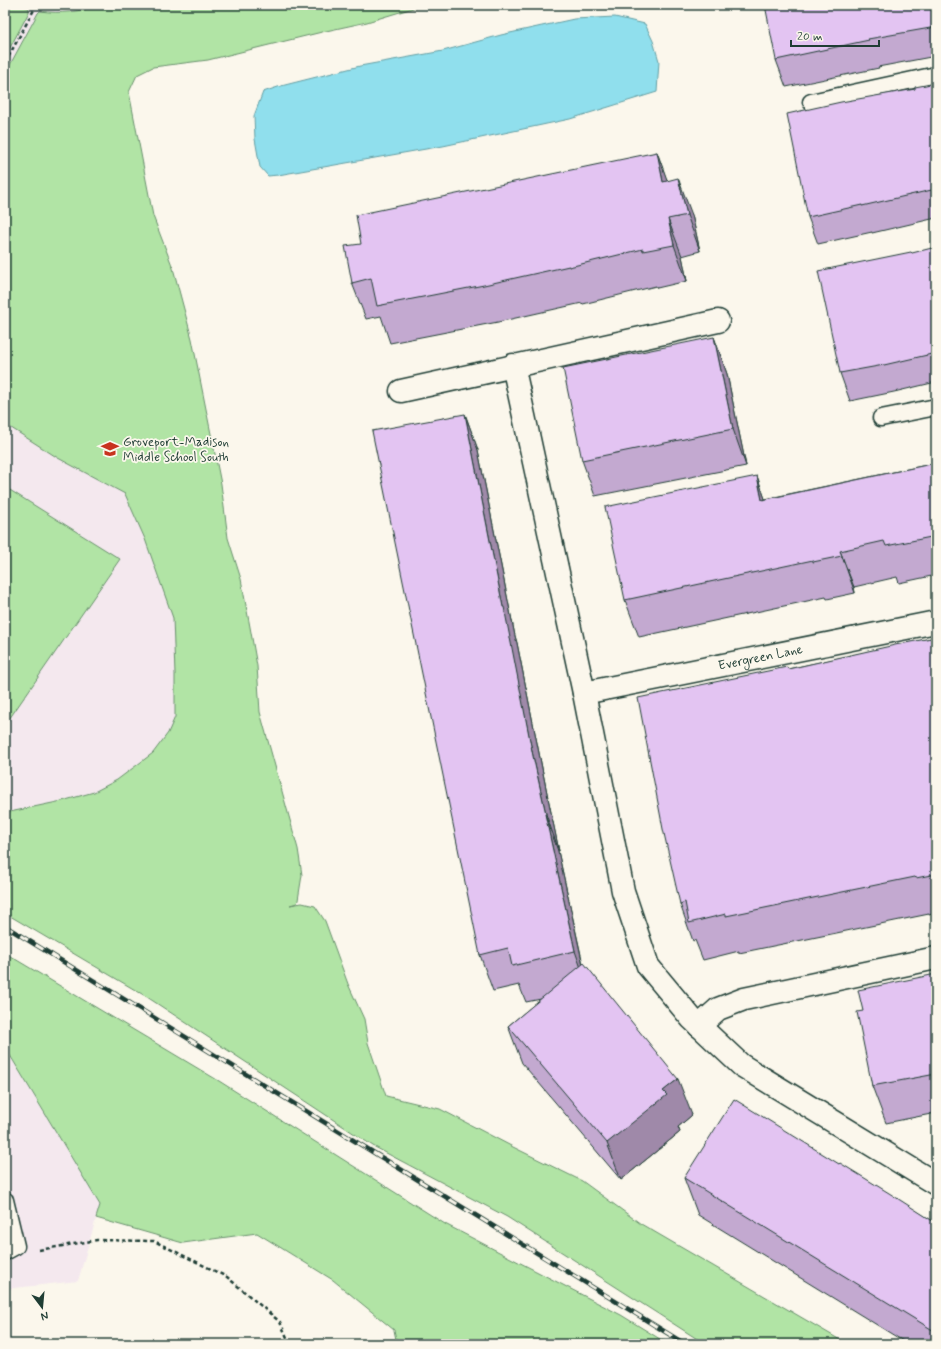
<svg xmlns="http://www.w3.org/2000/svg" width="941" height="1349" font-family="Mynerve,sans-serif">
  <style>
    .built { fill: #f4e8ee }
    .green { fill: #b1e4a5; stroke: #68906c }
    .water { fill: #90dfed; stroke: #639ea3 }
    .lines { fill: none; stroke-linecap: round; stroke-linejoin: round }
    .service-casing { stroke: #1f3d34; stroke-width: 19 }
    .minor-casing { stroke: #1f3d34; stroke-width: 25 }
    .path { stroke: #1f3d34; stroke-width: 2.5; stroke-dasharray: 4 3; stroke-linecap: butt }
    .service { stroke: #fbf7ec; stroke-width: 16 }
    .minor { stroke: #fbf7ec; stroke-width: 22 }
    .rail-casing { stroke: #1f3d34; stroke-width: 4.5 }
    .rail { stroke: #fbf7ec; stroke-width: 3; stroke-dasharray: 9; stroke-linecap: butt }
    .wall { fill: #c3a9d0; stroke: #1f3d34 }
    .shaded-wall { fill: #9f89a9; stroke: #1f3d34 }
    .building { fill: #e3c4f2; stroke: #1f3d34 }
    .labels { text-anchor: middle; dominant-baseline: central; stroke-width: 3.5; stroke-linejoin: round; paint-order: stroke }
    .poi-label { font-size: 13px; fill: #1f3d34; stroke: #fbf7ec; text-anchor: start }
    .street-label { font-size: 13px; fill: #1f3d34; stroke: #fbf7ec }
  </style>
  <rect width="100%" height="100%" fill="#fbf7ec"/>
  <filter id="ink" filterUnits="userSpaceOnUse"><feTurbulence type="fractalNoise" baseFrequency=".025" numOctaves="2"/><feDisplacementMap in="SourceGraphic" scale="8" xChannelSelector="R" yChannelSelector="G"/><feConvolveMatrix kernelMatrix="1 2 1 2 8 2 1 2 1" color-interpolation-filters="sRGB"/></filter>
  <g filter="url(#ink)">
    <!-- built -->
    <g class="built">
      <polygon points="5,5 382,5 164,66 153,67 137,75 129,92 153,216 173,268 192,339 221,484 228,538 241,579 250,627 257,666 260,712 298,849 302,875 297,903 5,814"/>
      <polygon points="5,1047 100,1205 78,1281 5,1289"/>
    </g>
    <!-- green -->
    <g class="green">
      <polygon points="5,5 19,5 29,8 29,12 5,57"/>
      <path d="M99,5H423L367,22L326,31L208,60L153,67L137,75L129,92L153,216L173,268L192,339L221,484L228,538L241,579L250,627L257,666L260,712L298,849L302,875L298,900L297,903L290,905L302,903L315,906L325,921L348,984L364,1019L368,1043L386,1096L440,1109L513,1147L582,1181L641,1224L847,1344H705L507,1217L373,1146L147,997L5,913V813L62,801L94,792L117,780L153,753L168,733L175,717V674L173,618L145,539L125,494L58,458L5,424V74L38,13L40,11C61,14 79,12 99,5Z"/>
      <polygon points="5,487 120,559 5,725"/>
      <polygon points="5,953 219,1081 445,1224 621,1315 668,1344 397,1344 394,1330 333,1280 257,1233 183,1243 96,1218 100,1205 5,1047"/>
    </g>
    <!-- water -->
    <polygon class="water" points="615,17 645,24 653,41 659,61 657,92 570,119 443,146 278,175 268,176 260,167 255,139 254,116 263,92 281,86 360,66 443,51 501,35 574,19"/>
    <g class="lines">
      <!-- service casing -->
      <g class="service-casing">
        <g id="service">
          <polyline points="811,102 936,75"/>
          <polyline points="881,418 936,407"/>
          <polyline points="5,1200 16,1246 5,1252"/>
        </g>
      </g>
      <!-- minor casing -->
      <g class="minor-casing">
        <g id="minor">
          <polyline points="513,365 584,693 623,891 648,966 692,1019 741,1065 936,1184"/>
          <polyline points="401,391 718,321"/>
          <path id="s1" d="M584,693L936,622"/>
          <polyline points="699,1026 718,1009 744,999 936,958"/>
        </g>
      </g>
      <!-- path -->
      <g class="path">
        <polyline points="5,63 36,6"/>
        <polyline points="39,1250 97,1240 154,1241 227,1277 280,1322 290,1344"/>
      </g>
      <!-- service -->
      <use href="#service" class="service"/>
      <!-- minor -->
      <use href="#minor" class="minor"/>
      <!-- rail casing -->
      <g class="rail-casing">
        <polyline id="rail" points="5,926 685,1344"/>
      </g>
      <!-- rail -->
      <use href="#rail" class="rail"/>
    </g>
    <!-- wall -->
    <g class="wall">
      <polygon points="936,5 936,56 878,67 879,68 786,87 776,60"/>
      <polygon points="936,83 936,218 872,233 872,232 818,244 808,217 915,89"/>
      <polygon points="657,152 667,181 692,215 700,251 682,256 687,281 657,288 656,286 583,304 582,303 498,322 390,343 381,316 366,319 352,283 361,244"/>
      <polygon points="936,247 936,382 894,392 850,401 840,373"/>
      <polygon points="714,337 727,374 746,466 595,496 582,460"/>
      <polygon points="465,414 478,450 515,636 517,643 547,793 559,851 558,851 583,964 692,1115 678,1127 680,1132 621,1180 522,1063 508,1026 541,999 526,1002 519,985 493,991 480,955"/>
      <polygon points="936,463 936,575 899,583 897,577 854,587 855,593 827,599 826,597 639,637 625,600 757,476 765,499"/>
      <polygon points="936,637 936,913 929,915 929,914 739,953 739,951 703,960 695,940 693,941 680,904 787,667 788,669"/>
      <polygon points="936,974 936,1113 886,1123 872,1086 863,1011"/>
      <polygon points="839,1164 936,1223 936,1344 908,1344 698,1215 684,1178"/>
    </g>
    <!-- shaded-wall -->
    <g class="shaded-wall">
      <polygon points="657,152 670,188 677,218 663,182"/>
      <polygon points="678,178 692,215 700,251 687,215"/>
      <polygon points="668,219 682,256 687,281 674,245"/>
      <polygon points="714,337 727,374 746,466 733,429"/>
      <polygon points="465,414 478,450 515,636 517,643 547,793 559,851 546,814 533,756 503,607"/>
      <polygon points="757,476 770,513 762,500"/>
      <polygon points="840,551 854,587 855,593 842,556"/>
      <polygon points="545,814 558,851 588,988 575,951"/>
      <polygon points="678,1079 692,1115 678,1127 680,1132 621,1180 607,1143 663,1091"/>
    </g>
    <!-- building -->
    <g class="building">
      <polygon points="765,5 936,5 936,27 868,39 869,40 776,60"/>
      <polygon points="936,83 936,189 862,206 862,205 808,217 787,114 841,102 915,89 915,87"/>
      <polygon points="657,152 663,182 678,178 687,215 668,219 674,245 643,251 643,249 569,267 569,266 484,285 377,306 371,278 352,283 345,246 361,244 356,215"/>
      <polygon points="936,247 936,353 884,365 840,373 818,271 911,252 912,253"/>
      <polygon points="714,337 733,429 582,460 563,368"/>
      <polygon points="465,414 503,607 504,607 533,756 546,814 545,814 575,951 512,966 508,948 480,955 372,431"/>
      <polygon points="936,463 936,536 886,546 884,541 840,551 842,556 813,562 813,560 625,600 605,507 757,476 762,500"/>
      <polygon points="936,637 936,874 916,878 915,877 726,916 726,914 689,923 685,902 680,904 663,829 638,698 787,667 788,669 895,645"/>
      <polygon points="584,963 678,1079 663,1091 667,1095 607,1143 508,1026"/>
      <polygon points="936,974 936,1074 872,1086 857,1012 863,1011 858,990"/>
      <polygon points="734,1099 839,1164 840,1163 889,1193 936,1223 936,1332 684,1178"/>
    </g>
  </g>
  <!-- icons -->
  <defs>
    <g id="school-bare" transform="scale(1.38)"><path d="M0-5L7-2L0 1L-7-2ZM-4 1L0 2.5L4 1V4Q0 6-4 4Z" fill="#c8321e" stroke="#fbf7ec" stroke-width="2.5" paint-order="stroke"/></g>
  </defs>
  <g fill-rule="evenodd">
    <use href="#school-bare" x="110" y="449"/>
  </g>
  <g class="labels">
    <!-- poi labels -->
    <g class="poi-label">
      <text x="123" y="442">Groveport-Madison<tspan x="123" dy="15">Middle School South</tspan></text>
    </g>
    <!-- street labels -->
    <g class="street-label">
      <text stroke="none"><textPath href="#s1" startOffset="180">Evergreen Lane</textPath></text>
    </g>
  </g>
  <!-- margin -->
  <rect width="941" height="1349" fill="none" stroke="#fbf7ec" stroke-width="20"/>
  <rect x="10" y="10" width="921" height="1329" fill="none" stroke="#1f3d34" stroke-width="1.5" filter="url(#ink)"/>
  <!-- north arrow -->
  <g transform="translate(42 1307) rotate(164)" stroke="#fbf7ec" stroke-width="3" paint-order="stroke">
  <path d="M0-3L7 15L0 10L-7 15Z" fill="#1f3d34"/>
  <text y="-6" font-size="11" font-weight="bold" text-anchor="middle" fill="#1f3d34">N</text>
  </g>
  <!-- scale -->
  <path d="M791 40v6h88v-6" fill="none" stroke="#1f3d34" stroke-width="2"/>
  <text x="797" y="40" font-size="12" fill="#1f3d34" stroke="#fbf7ec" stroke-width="3" paint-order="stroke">20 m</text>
</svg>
